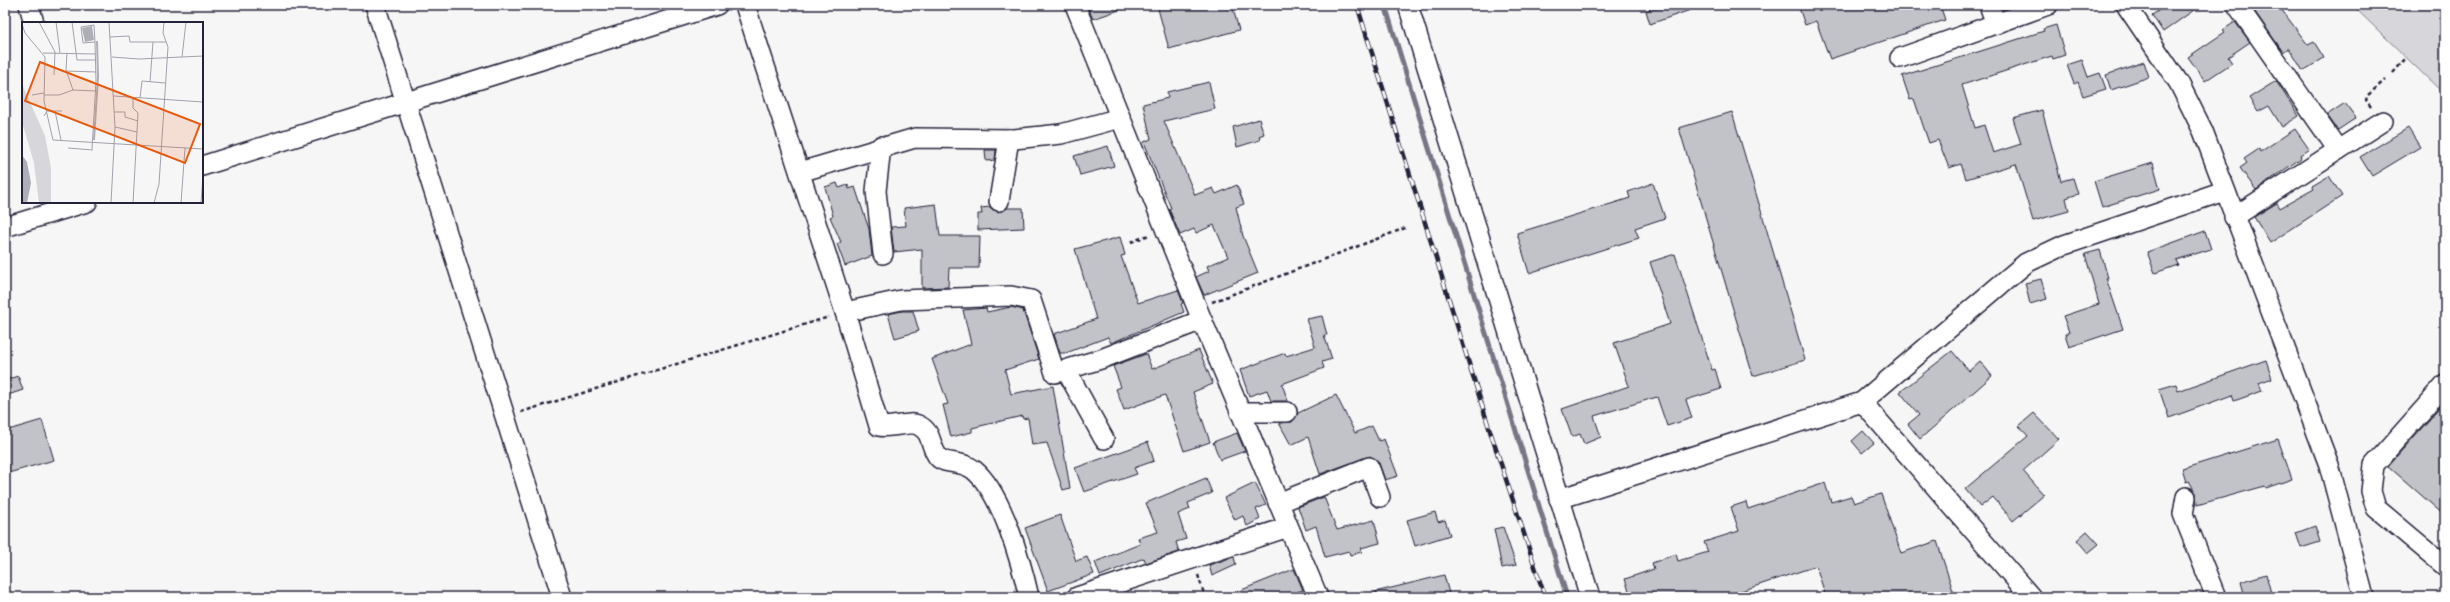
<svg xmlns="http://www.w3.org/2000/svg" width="2450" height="602" font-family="'Playpen Sans',sans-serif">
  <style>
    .park { fill: #d7d7db; stroke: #7c7c8b }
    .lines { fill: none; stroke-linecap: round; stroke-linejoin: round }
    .stream { stroke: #767685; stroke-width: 5 }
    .building { fill: #c2c2c9; stroke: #22223b }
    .minor-casing { stroke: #22223b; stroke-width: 22 }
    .path { stroke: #22223b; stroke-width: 2.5; stroke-dasharray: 4 3; stroke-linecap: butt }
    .minor { stroke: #fff; stroke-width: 19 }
    .rail-casing { stroke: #22223b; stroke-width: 4.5 }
    .rail { stroke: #fff; stroke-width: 3; stroke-dasharray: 9; stroke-linecap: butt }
    .inset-river { fill: none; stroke: #aeaeb7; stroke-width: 2 }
    .inset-road { fill: none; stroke: #a1a1ac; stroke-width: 1 }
    .view { fill: #e8590c; fill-opacity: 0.15; stroke: #e8590c; stroke-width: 2 }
    .inset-edge { fill: none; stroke: #22223b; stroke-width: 2 }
  </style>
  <rect width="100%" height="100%" fill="#f6f6f7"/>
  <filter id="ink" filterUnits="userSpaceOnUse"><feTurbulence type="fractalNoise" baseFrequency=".025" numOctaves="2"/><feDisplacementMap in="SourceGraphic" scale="8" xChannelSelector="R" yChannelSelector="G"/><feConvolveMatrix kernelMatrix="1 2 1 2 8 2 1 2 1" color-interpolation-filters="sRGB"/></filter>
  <g filter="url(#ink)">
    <!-- park -->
    <polygon class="park" points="2352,5 2445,5 2445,95"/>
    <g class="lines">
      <!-- stream -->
      <polyline class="stream" points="1385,5 1567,597"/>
    </g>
    <!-- building -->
    <g class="building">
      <polygon points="1087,5 1128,5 1128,7 1093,19"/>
      <polygon points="1157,5 1232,5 1239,30 1169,49"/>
      <polygon points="1664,5 1698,5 1699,7 1650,24 1646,11"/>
      <polygon points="1798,5 1940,5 1945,20 1830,59 1816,21 1805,25"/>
      <polygon points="2167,5 2201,5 2163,32 2152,15"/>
      <polygon points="2258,5 2278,5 2308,45 2314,42 2324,58 2303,71 2289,48 2283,52 2253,9"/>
      <polygon points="2235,22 2250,42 2228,57 2232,63 2205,81 2188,57 2225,32 2223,30"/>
      <polygon points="2056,25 2065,55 2053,59 2052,56 1962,85 1975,128 1984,125 1993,153 2021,144 2013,118 2042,110 2061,181 2073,178 2078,194 2066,198 2069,211 2033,221 2016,164 1966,179 1961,164 1949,168 1938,140 1929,143 1914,99 1910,100 1902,76 2044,31 2043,29"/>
      <polygon points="2082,60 2088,77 2100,73 2106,89 2083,96 2078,82 2074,84 2067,65"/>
      <polygon points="2144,62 2149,77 2111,90 2106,75"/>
      <polygon points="2276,81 2299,116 2282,127 2269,106 2258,112 2249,98"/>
      <polygon points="1209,82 1215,109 1164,121 1195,195 1213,188 1216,194 1237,185 1244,204 1236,207 1243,236 1258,273 1204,295 1196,277 1209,271 1207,266 1228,257 1214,225 1196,233 1194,229 1180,235 1169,209 1171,208 1144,142 1151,139 1143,104 1168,98 1167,92"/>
      <polygon points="2345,103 2356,118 2338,130 2327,115"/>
      <polygon points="1732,112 1805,360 1753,376 1679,128"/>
      <polygon points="1259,119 1264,134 1259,136 1260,140 1237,147 1233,127"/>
      <polygon points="2408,128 2420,147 2372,176 2360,157"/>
      <polygon points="2295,129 2309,149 2300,155 2301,158 2256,190 2240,168 2247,163 2244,159 2259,149 2260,152"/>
      <polygon points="1108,146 1114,166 1080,175 1074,156"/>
      <polygon points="985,150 996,150 995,160 986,161"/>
      <polygon points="2153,163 2160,189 2102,207 2094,181"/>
      <polygon points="2329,176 2342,196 2270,243 2254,217 2277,203 2280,208 2314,189 2312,186"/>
      <polygon points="837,183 839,188 848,185 849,189 855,187 869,229 872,256 845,266 837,244 841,242 830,217 833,216 825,187"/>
      <polygon points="1653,183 1665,218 1635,228 1639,238 1529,273 1517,233 1630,198 1628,192"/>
      <polygon points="936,204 940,236 980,236 979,268 949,268 948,287 922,288 922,249 894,252 891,227 906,226 904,208"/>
      <polygon points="990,207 998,212 1007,208 1023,208 1024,228 978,230 978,214 982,214 981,208"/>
      <polygon points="2205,231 2211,249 2176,260 2178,265 2155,273 2147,252"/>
      <polygon points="1120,237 1125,255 1121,256 1138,303 1178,290 1183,303 1181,304 1184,312 1111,343 1108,337 1066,353 1060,353 1054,334 1096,319 1075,249"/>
      <polygon points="2100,250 2108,278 2106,278 2123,329 2069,347 2065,334 2069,332 2063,316 2099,304 2085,254"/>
      <polygon points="1675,254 1712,370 1715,369 1721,389 1686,400 1692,418 1667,426 1657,397 1594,416 1601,437 1584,444 1580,434 1572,437 1562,409 1629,386 1614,343 1670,324 1650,262"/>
      <polygon points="2041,279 2047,299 2030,304 2025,283"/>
      <polygon points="1011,307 1023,310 1039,359 1005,370 1011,394 1053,386 1070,488 1063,490 1047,443 1032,445 1028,418 1023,419 1022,416 972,428 972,432 951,437 943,405 948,404 932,359 971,344 963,310 986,308 987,312"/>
      <polygon points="902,311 913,311 919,331 895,338 888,314"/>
      <polygon points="1322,316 1327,335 1324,335 1332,359 1322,362 1324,368 1282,384 1288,401 1271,401 1267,390 1249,396 1240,370 1285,353 1286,356 1315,347 1307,319"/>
      <polygon points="1199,350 1213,384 1193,392 1210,442 1184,451 1165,395 1124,410 1116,389 1121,387 1113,366 1146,354 1152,369"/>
      <polygon points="1952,351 1969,371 1980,361 1992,376 1920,439 1908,424 1919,415 1900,392"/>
      <polygon points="2266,360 2272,378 2259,383 2262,391 2234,401 2232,395 2169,418 2159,389 2176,384 2178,391"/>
      <polygon points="18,376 23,390 5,396 5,380"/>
      <polygon points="1336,395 1355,433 1372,426 1379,441 1384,439 1398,476 1385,480 1379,463 1370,456 1320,474 1308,437 1291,445 1279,423 1292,422 1298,413"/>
      <polygon points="2445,402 2445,516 2388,466"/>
      <polygon points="2034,413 2059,439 2023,471 2044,495 2013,521 1993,497 1980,507 1965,489 2028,436 2019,426"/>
      <polygon points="42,420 54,460 5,474 5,431"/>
      <polygon points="1863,431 1874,443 1862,453 1852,441"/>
      <polygon points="1237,433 1245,451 1220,460 1213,442"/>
      <polygon points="2278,439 2292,479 2266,488 2265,486 2197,505 2196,493 2189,481 2186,482 2182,469"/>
      <polygon points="1148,442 1154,461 1134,468 1137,474 1084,492 1075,468"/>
      <polygon points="1206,478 1212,493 1188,503 1190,509 1178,514 1186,539 1176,542 1179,552 1146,563 1144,558 1100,576 1095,562 1140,544 1138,538 1158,532 1146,503"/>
      <polygon points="1255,483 1266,505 1256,509 1260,519 1247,526 1243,516 1235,520 1224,498"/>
      <polygon points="1825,483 1831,502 1851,496 1854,503 1881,494 1901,553 1937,541 1955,597 1826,597 1816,566 1723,597 1631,597 1625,579 1654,569 1652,563 1676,554 1678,561 1708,552 1704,542 1739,531 1731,507 1746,502 1748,509"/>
      <polygon points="1324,497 1337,530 1374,520 1380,543 1361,548 1362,552 1350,555 1349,551 1325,557 1316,526 1306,530 1298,507"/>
      <polygon points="1435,512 1438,522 1445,520 1450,535 1415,546 1407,520"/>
      <polygon points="1060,515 1076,561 1087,557 1094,574 1048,591 1025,528"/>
      <polygon points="2315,526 2320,542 2301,548 2296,533"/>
      <polygon points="1503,527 1516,565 1502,568 1494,529"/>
      <polygon points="2087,531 2099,544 2088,553 2077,540"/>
      <polygon points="1234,557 1236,565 1212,576 1209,565"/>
      <polygon points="1294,569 1303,590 1297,592 1299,597 1224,597"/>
      <polygon points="2266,574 2272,597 2245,597 2241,582"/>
      <polygon points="1444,575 1450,597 1375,597 1375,592"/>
    </g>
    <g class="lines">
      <!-- minor casing -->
      <g class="minor-casing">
        <g id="minor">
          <polyline points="29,5 34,23"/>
          <polyline points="375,5 562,597"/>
          <path d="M745,5L845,312L879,426C891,429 909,421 918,425C933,432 929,445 938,457C945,465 962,460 974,470C1002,493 1021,562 1029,597"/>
          <polyline points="1075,5 1202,320 1318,597"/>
          <polyline points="1408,5 1590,597"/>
          <polyline points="1989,5 1996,24"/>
          <polyline points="2126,5 2179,83 2203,131 2329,465 2364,597"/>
          <polyline points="2237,5 2338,150"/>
          <polyline points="1900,58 2048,5"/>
          <polyline points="881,146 876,191 883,254"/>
          <polyline points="202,166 717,5"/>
          <polyline points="800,172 915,138 1014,139 1061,134 1120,118"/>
          <polyline points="999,201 1009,139"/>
          <polyline points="2234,217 2383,121"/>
          <polyline points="5,227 87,202"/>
          <polyline points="845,312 901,300 1011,296 1031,300 1055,373 1101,359 1202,320"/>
          <polyline points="1066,370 1104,439"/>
          <polyline points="2445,385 2374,465 2371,491 2376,508 2445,566"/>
          <polyline points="1862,402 2031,597"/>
          <polyline points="1240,412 1287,412"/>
          <polyline points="2186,497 2183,514 2216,597"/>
          <polyline points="1559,499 1862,402 2026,263 2064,245 2224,191"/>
          <polyline points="1278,503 1369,467 1380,497"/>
          <polyline points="1077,597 1288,527"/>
        </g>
      </g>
      <!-- path -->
      <g class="path">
        <polyline points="2393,73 2406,58"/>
        <polyline points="2371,107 2366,100 2368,95 2385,80"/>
        <polyline points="1131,242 1149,235"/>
        <polyline points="1212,302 1408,227"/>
        <polyline points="521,412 829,317"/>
        <polyline points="1198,575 1205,597"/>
      </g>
      <!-- minor -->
      <use href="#minor" class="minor"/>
      <!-- rail casing -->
      <g class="rail-casing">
        <polyline id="rail" points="1357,5 1491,434 1545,597"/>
      </g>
      <!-- rail -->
      <use href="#rail" class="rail"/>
    </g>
  </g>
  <!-- overview -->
  <g transform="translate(22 22)">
    <rect width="181" height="181" fill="#f6f6f7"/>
    <path d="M0,62L23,114L29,146V181H17L12,141L0,100Z" fill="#d7d7db"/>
    <path d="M70,4L72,18L63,20L60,6ZM0,133L5,140L9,161L5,181H0Z" fill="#aeaeb7"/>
    <path class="inset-river" d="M72,118L76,55L75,19"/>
    <path class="inset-road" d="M17,0L33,30L32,53M34,0L38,31M50,0L55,38H73M87,0L93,105L89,181M0,2L3,11L23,35L22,79L31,118L181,127M88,15L107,14L108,20H144M21,31L73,32M45,31L44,48L51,68M90,35L117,37L181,34M160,35L164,0M44,49L74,50M128,60L131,20M10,73L22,71M22,73H37L51,68L74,69M92,74L181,80M118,76L120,59L143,61M33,89L39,118M92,90H103V95L116,99M22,94L25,89H40M93,105L115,110M46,126L71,128M70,127L74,59L73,20L72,3L59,5L61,21L73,20M111,181L116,91L111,86V75M132,181L137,162L146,25L141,11L142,0M159,181L163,126M179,181L181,153"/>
    <path class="view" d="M18,40L178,102L163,141L3,79Z"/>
    <rect width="181" height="181" class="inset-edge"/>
  </g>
  <!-- margin -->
  <rect width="2450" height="602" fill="none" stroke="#fff" stroke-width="20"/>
  <rect x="10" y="10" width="2430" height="582" fill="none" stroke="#22223b" stroke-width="1.5" filter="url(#ink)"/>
</svg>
